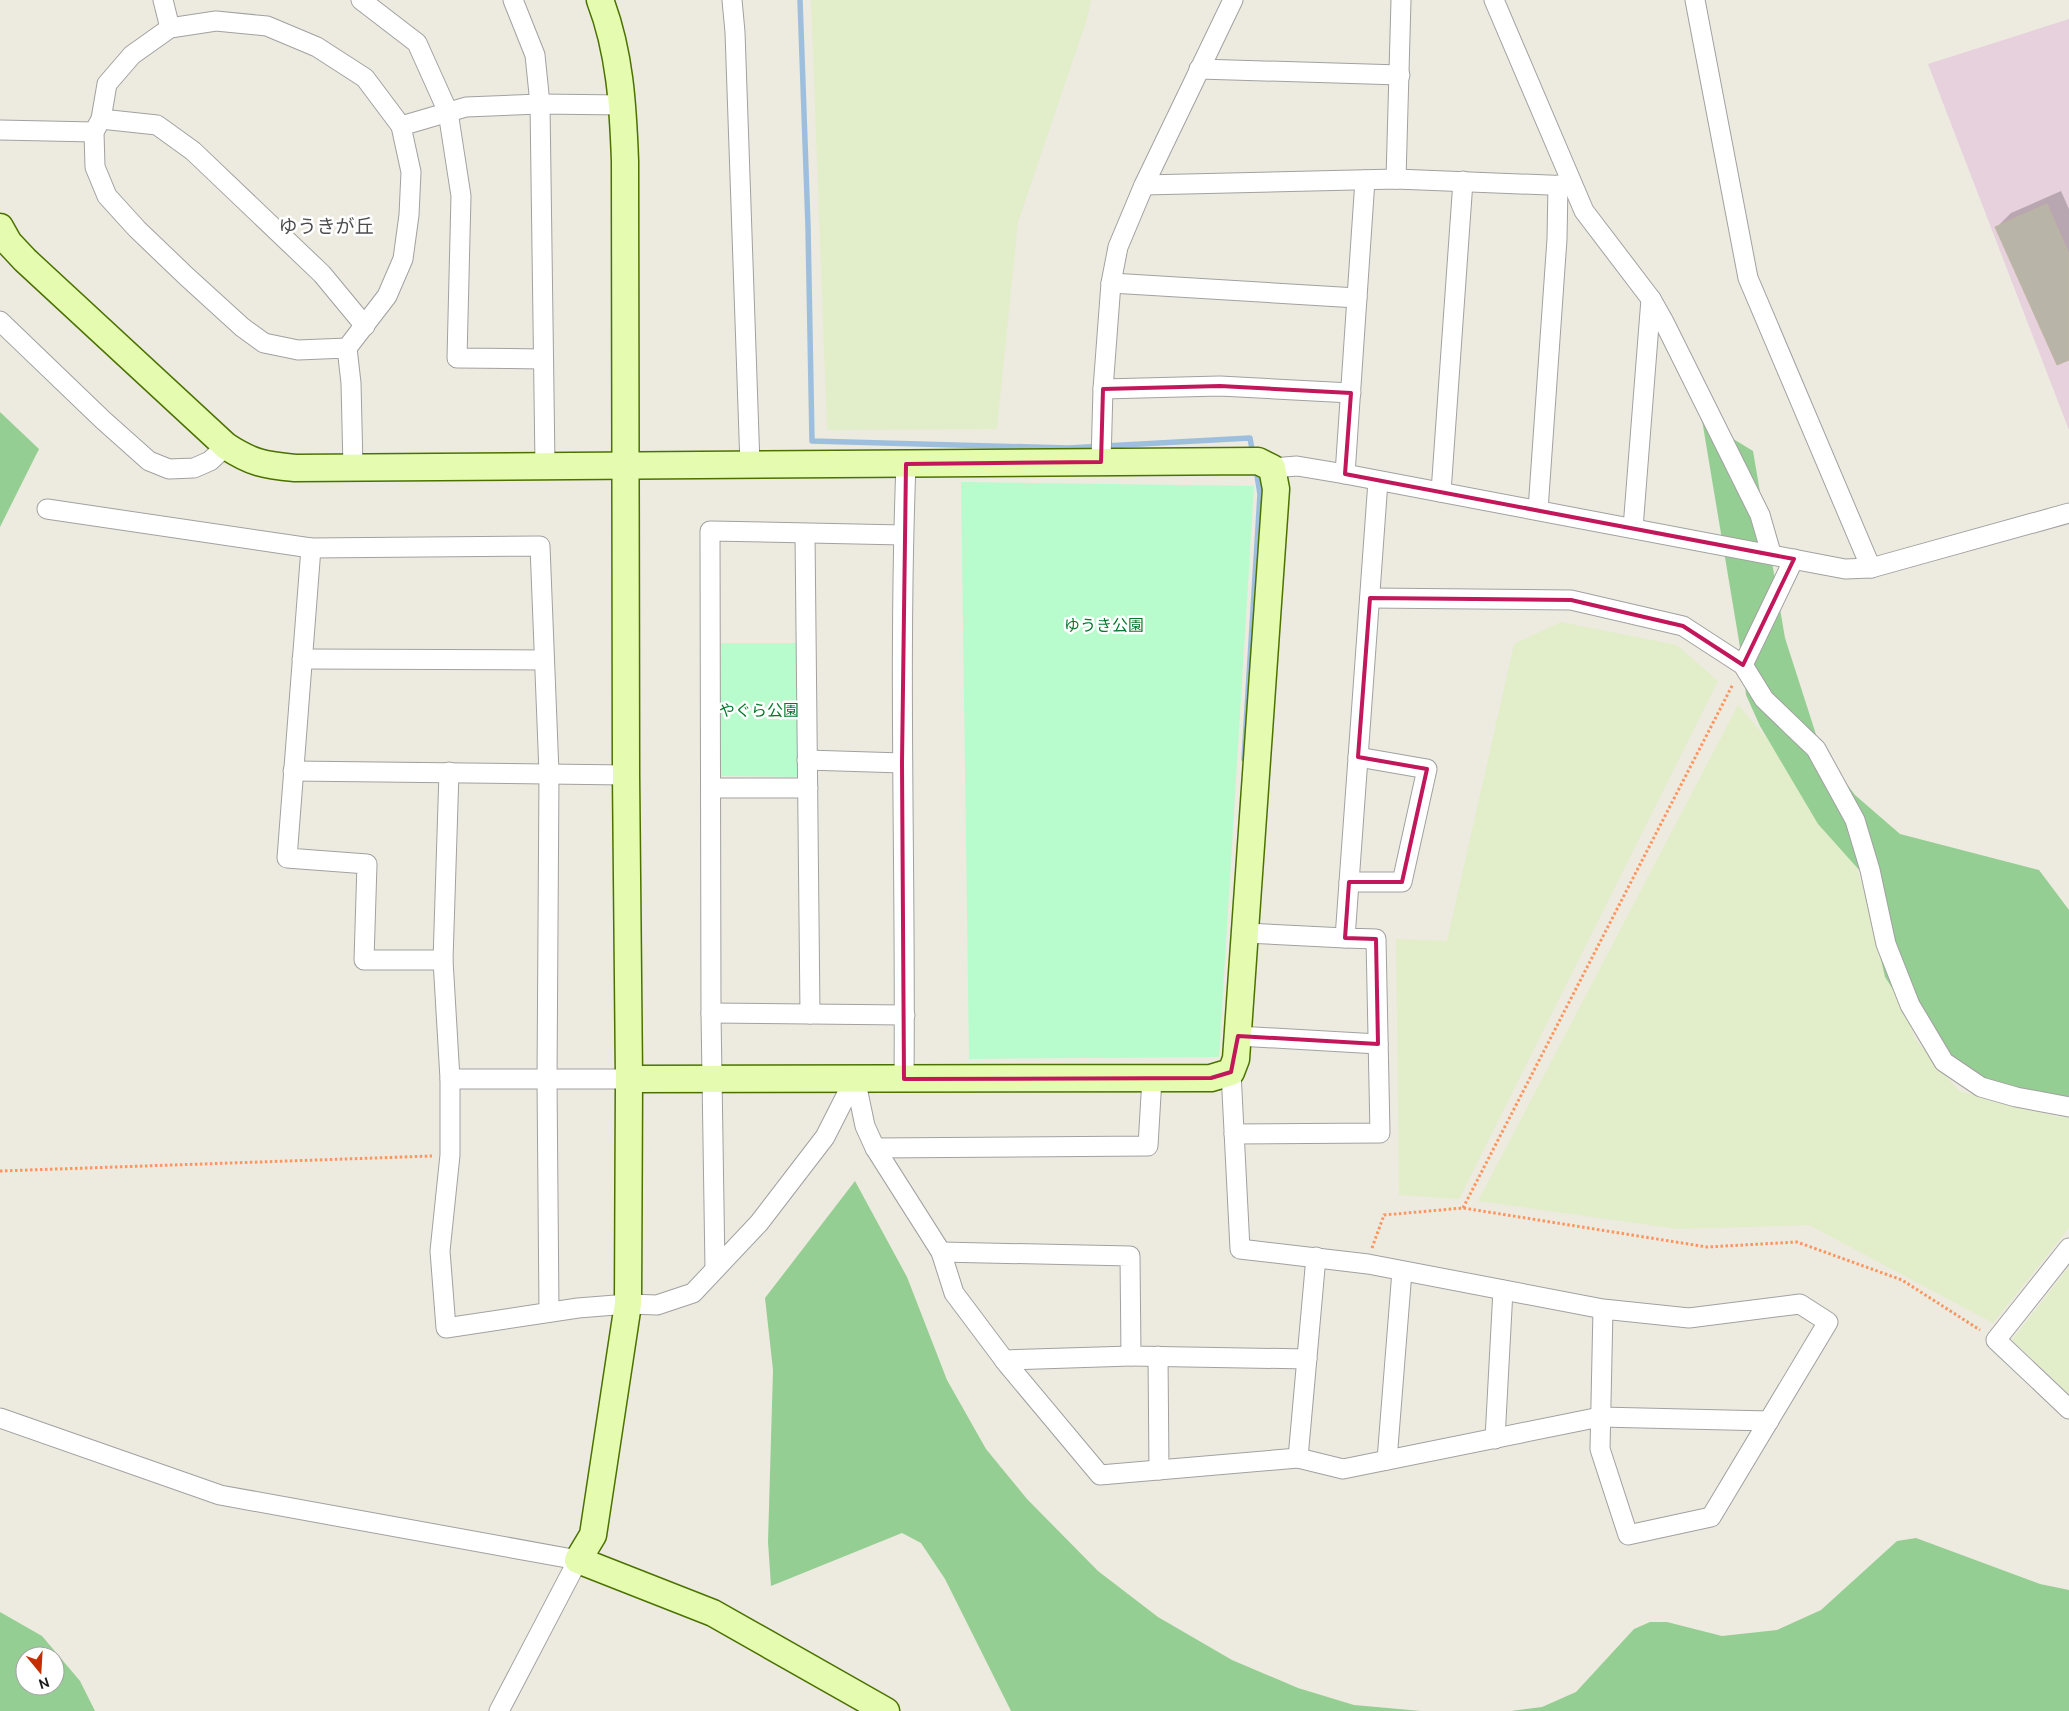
<svg xmlns="http://www.w3.org/2000/svg" width="2069" height="1711" font-family="Ubuntu,'Noto Sans JP',sans-serif">
  <style>
    .industrial { fill: #e6d1dd }
    .farmland { fill: #e2edc9 }
    .forest { fill: #95ce92; fill-rule: evenodd }
    .park { fill: #b8fbcd }
    .shadow { fill: #0003 }
    .lines { fill: none; stroke-linecap: round; stroke-linejoin: round }
    .stream { stroke: #9dbfdd; stroke-width: 5.5 }
    .building { fill: #b9b4a8; stroke: #bfb5a1 }
    .street-casing { stroke: #a1a1a1; stroke-width: 21 }
    .secondary-casing { stroke: #4b7201; stroke-width: 29 }
    .path { stroke: #fe955f; stroke-width: 3; stroke-dasharray: 2.5 2.5; stroke-linecap: butt }
    .street { stroke: #fff; stroke-width: 19 }
    .secondary { stroke: #e5fbaf; stroke-width: 26 }
    .marked { fill: none; stroke: #c2185b; stroke-width: 4; stroke-linejoin: round }
    .labels { text-anchor: middle; dominant-baseline: central; stroke-width: 5; stroke-linejoin: round; paint-order: stroke }
    .park-label { font-size: 16px; fill: #07792c; stroke: #fff }
    .quarter-label { font-size: 19px; fill: #4d4d4d; stroke: #fff }
  </style>
  <rect width="100%" height="100%" fill="#edebdf"/>
  <!-- industrial -->
  <polygon class="industrial" points="2069,19 2069,430 1928,64"/>
  <!-- farmland -->
  <g class="farmland">
    <polygon points="811,0 1091,0 1087,19 1018,222 997,429 827,430"/>
    <polygon points="1561,622 1677,645 1718,681 1459,1199 1399,1195 1396,939 1447,941 1514,644"/>
    <polygon points="1738,705 1842,826 1915,1039 1959,1091 2058,1117 2069,1116 2069,1228 1993,1323 1809,1225 1678,1229 1478,1201"/>
    <polygon points="2069,1267 2069,1394 2012,1340"/>
  </g>
  <!-- forest -->
  <g class="forest">
    <polygon points="0,412 39,449 0,527"/>
    <polygon points="1702,420 1753,451 1785,638 1821,750 1855,795 1900,834 2039,870 2069,910 2069,1096 2004,1097 1955,1062 1918,1028 1885,977 1861,872 1818,824 1760,726 1746,695 1743,665"/>
    <polygon points="855,1181 907,1277 947,1380 986,1449 1027,1499 1098,1571 1158,1617 1232,1660 1298,1688 1354,1705 1421,1711 1011,1711 945,1579 921,1543 902,1533 771,1586 768,1542 773,1370 765,1298"/>
    <polygon points="1916,1538 2040,1584 2069,1590 2069,1711 1511,1711 1542,1707 1576,1692 1634,1629 1650,1622 1667,1622 1722,1636 1777,1630 1821,1610 1897,1541"/>
    <path d="M0,1612L42,1636L80,1681L95,1711H0ZM25,1656H55V1686H25Z"/>
  </g>
  <!-- park -->
  <g class="park">
    <polygon points="961,482 1254,486 1219,1057 969,1059"/>
    <polygon points="721,643 797,643 799,777 719,776"/>
  </g>
  <!-- shadow -->
  <polygon class="shadow" points="2061,191 2069,209 2069,358 1997,227 2011,213"/>
  <g class="lines">
    <!-- stream -->
    <g class="stream">
      <polyline points="800,0 808,226 812,441 1068,448 1250,438 1253,455"/>
      <polyline points="1244,759 1260,494 1256,469"/>
    </g>
  </g>
  <!-- building -->
  <polygon class="building" points="2047,204 2069,254 2069,360 2057,365 1995,227"/>
  <g class="lines">
    <!-- street casing -->
    <g class="street-casing">
      <g id="street">
        <polyline points="163,0 170,28"/>
        <polyline points="361,0 417,43 448,112 461,196 457,358 543,359"/>
        <polyline points="513,0 535,55 540,104 545,465"/>
        <polyline points="732,0 735,32 750,465"/>
        <polyline points="1494,0 1584,211 1651,299 1664,322 1760,515 1771,553"/>
        <polyline points="1695,0 1748,278 1871,568"/>
        <polyline points="1199,69 1400,75"/>
        <polyline points="101,119 157,125 193,151 322,274 365,326"/>
        <polyline points="401,126 466,107 540,104 623,105"/>
        <polyline points="0,130 94,132"/>
        <polyline points="1396,179 1401,0"/>
        <polyline points="1144,185 1396,179 1573,186"/>
        <polyline points="1111,283 1357,298"/>
        <polyline points="0,321 103,420 149,461 169,469 194,468 210,461 226,446"/>
        <polyline points="347,348 298,350 264,343 242,327 186,276 137,229 107,196 95,167 94,132 101,119 107,84 132,55 170,28 216,21 267,26 317,47 365,78 401,126 411,172 409,215 403,259 387,296 347,348 351,383 353,467"/>
        <polyline points="1103,389 1220,386 1351,393"/>
        <polyline points="1101,462 1103,389 1111,283 1118,247 1144,185 1233,0"/>
        <polyline points="1272,468 1297,466 1345,474 1845,569 1871,568 2069,513"/>
        <polyline points="1345,474 1365,180"/>
        <polyline points="1441,492 1463,181"/>
        <polyline points="47,509 311,548 540,546 549,773 547,1080 549,1312"/>
        <polyline points="1538,510 1557,239 1558,185"/>
        <polyline points="1633,528 1651,299"/>
        <polyline points="805,534 810,1014"/>
        <polyline points="311,548 287,858 367,864 364,960 443,960 450,1079 450,1155 440,1251 446,1328 578,1308 628,1304 657,1305 693,1293 759,1223 825,1137 855,1078"/>
        <polyline points="1370,598 1571,600 1683,626 1743,665 1764,699 1816,749 1855,820 1870,870 1886,944 1910,1005 1944,1062 1981,1087 2016,1097 2069,1107"/>
        <polyline points="302,659 544,660"/>
        <polyline points="1743,665 1794,559"/>
        <polyline points="807,760 902,763"/>
        <polyline points="293,771 626,775"/>
        <polyline points="711,788 808,788"/>
        <polyline points="1349,882 1402,882 1427,769 1358,757"/>
        <polyline points="1245,933 1345,938"/>
        <polyline points="443,960 449,772"/>
        <polyline points="711,1013 905,1015"/>
        <polyline points="1238,1036 1378,1044"/>
        <polyline points="1231,1072 1240,1249 1368,1264 1603,1309 1689,1318 1800,1304 1828,1322 1711,1517 1628,1535 1600,1449 1603,1309"/>
        <polyline points="855,1078 865,1126 875,1148 941,1252 954,1293 1008,1365 1100,1475 1298,1458 1343,1469 1600,1417 1769,1421"/>
        <polyline points="450,1079 629,1079"/>
        <path d="M904,1079C906,874 898,669 906,464"/>
        <polyline points="1234,1134 1380,1133 1376,939 1345,938 1378,481"/>
        <polyline points="875,1148 1148,1146 1152,1078"/>
        <polyline points="2069,1248 1996,1340 2069,1409"/>
        <polyline points="941,1252 1130,1256 1131,1356 1307,1359"/>
        <polyline points="715,1269 711,1013 710,531 903,535"/>
        <polyline points="1158,1356 1159,1470"/>
        <polyline points="1004,1360 1131,1356"/>
        <polyline points="0,1418 220,1495 578,1560 499,1711"/>
        <polyline points="1495,1439 1503,1290"/>
        <polyline points="1298,1458 1316,1257"/>
        <polyline points="1387,1460 1402,1271"/>
      </g>
    </g>
    <!-- secondary casing -->
    <g class="secondary-casing">
      <g id="secondary">
        <path d="M600,0C620,52 623,106 625,161L626,775L629,1079L628,1304L593,1535L578,1560L713,1613L886,1711"/>
        <path d="M0,227L9,243L25,260L226,446C252,463 264,465 295,468L1258,461L1272,468L1276,489L1236,1059L1231,1072L1211,1078L629,1079"/>
      </g>
    </g>
    <!-- path -->
    <g class="path">
      <polyline points="0,1171 432,1156"/>
      <polyline points="1463,1208 1733,684"/>
      <polyline points="1372,1248 1384,1215 1463,1208 1707,1247 1797,1242 1902,1280 1980,1330"/>
    </g>
    <!-- street -->
    <use href="#street" class="street"/>
    <!-- secondary -->
    <use href="#secondary" class="secondary"/>
  </g>
  <!-- marked area -->
  <path class="marked" d="M1220,386L1351,393L1345,474L1794,559L1743,665L1683,626L1571,600L1370,598L1358,757L1427,769L1402,882H1349L1345,938L1376,939L1378,1044L1238,1036L1231,1072L1211,1078L904,1079L902,763L906,464L1101,462L1103,389Z"/>
  <g class="labels">
    <!-- park labels -->
    <g class="park-label">
      <text x="1104" y="625">ゆうき公園</text>
      <text x="759" y="710">やぐら公園</text>
    </g>
    <!-- quarter labels -->
    <g class="quarter-label">
      <text x="326" y="226">ゆうきが丘</text>
    </g>
  </g>
  <!-- north arrow -->
  <g transform="translate(40 1671) rotate(162)"><circle r="24" fill="#ffffff" stroke="#a3a3a3"/>
  <path d="M0-4L9 19L0 12L-9 19Z" fill="#c52e00"/>
  <text y="-8" font-size="14" font-weight="bold" text-anchor="middle" fill="#1a1a1a">N</text>
  </g>
</svg>
